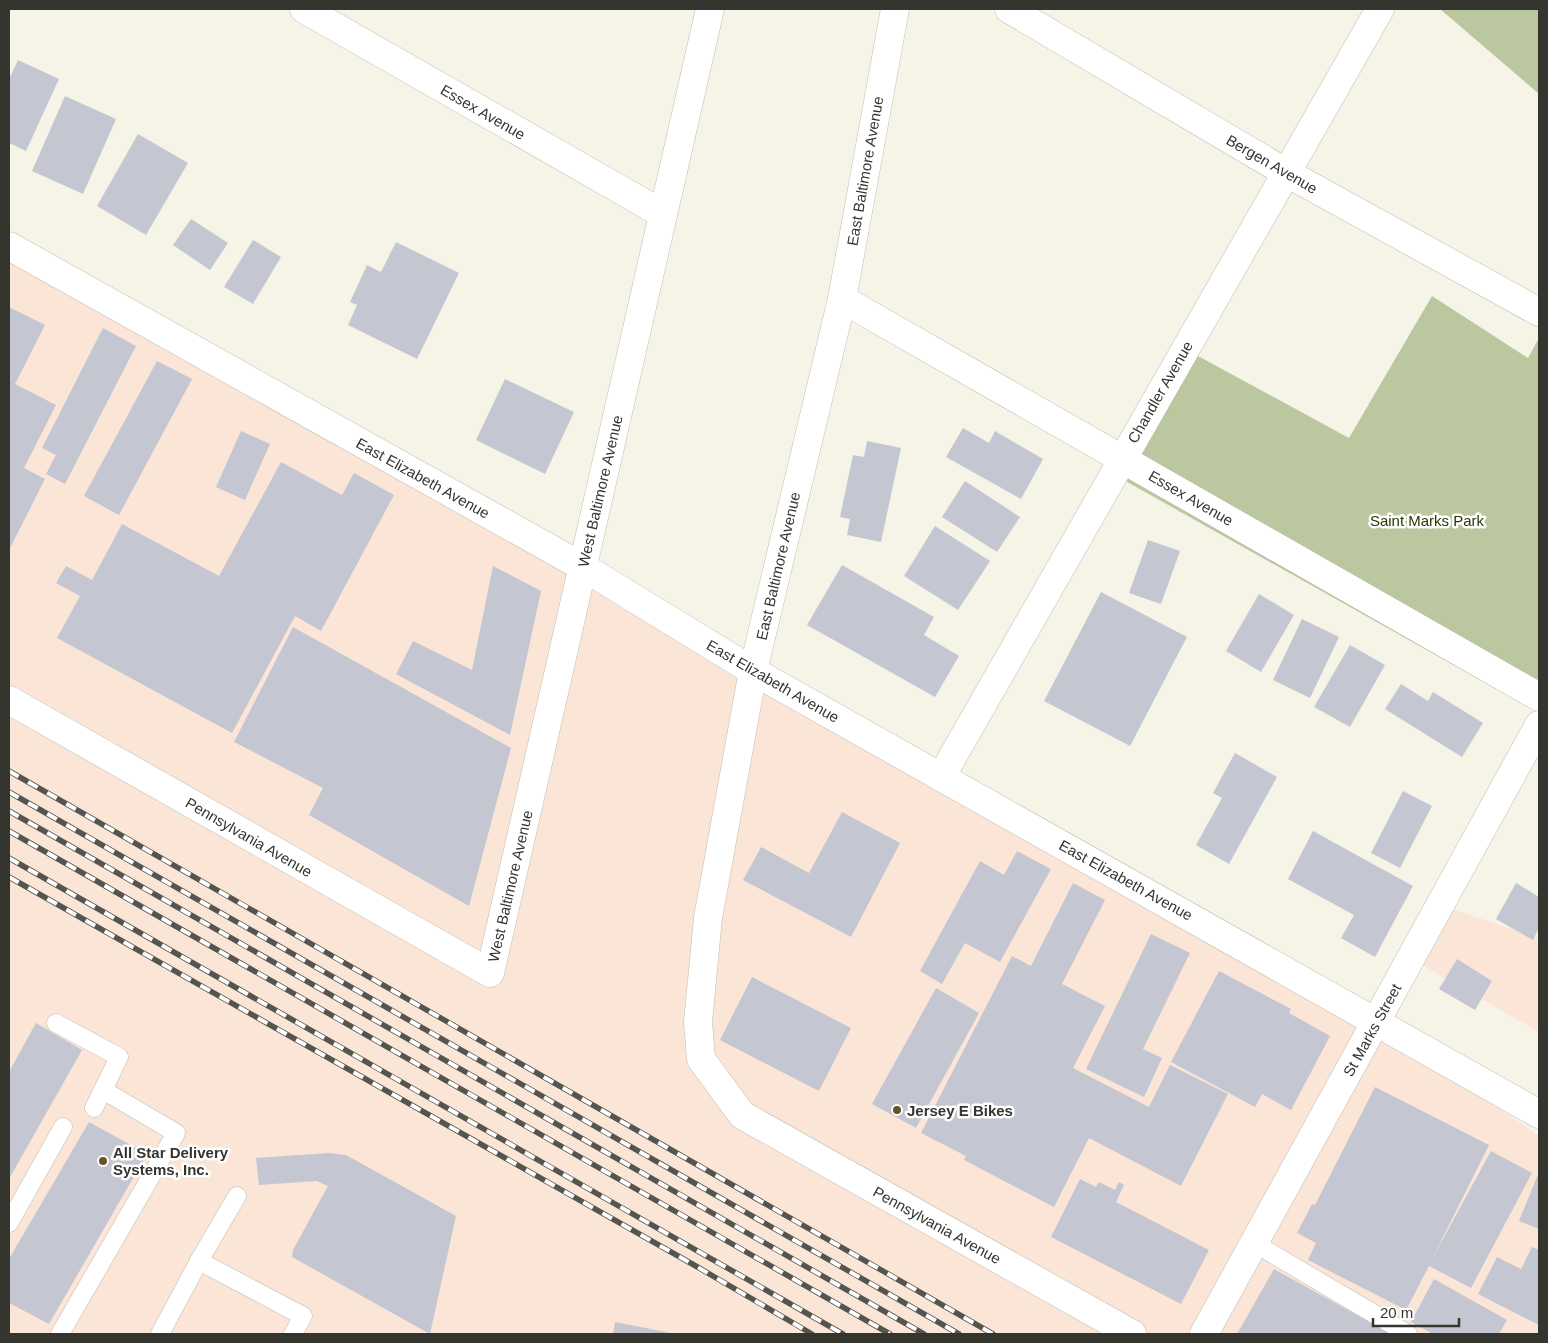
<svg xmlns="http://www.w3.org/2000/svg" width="1548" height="1343" font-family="Helvetica,sans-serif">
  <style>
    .industrial { fill: #fae5d6 }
    .green { fill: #bac79f }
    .building { fill: #c4c6d2 }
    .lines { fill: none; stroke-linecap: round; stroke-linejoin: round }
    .lane-casing { stroke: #bfbdb0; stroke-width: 19 }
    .street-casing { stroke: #bfbdb0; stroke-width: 29 }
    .secondary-casing { stroke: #bfbdb0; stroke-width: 29 }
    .lane { stroke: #fff; stroke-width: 18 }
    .street { stroke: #fff; stroke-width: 28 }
    .secondary { stroke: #fff; stroke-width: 28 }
    .rail-casing { stroke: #55554f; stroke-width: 5.5 }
    .rail { stroke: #fff; stroke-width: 4; stroke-dasharray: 11; stroke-linecap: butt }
    .poi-dot { fill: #652; stroke: #fff; stroke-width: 2 }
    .labels { text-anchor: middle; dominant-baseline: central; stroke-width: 5; stroke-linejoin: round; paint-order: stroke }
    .street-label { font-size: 15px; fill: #353530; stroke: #fff }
    .park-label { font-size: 15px; fill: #2b3705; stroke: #fff }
    .poi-label { font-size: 15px; font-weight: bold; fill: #353530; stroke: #fff; text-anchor: start }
  </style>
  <rect width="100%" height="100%" fill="#f6f4e7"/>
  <!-- industrial -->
  <g class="industrial">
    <polygon points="9,249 1377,1021 1539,1136 1539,1334 9,1333"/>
    <polygon points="1452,909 1539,938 1539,1032 1422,965"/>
  </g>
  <!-- green -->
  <g class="green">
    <polygon points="1440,9 1539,9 1539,94"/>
    <polygon points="1432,296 1528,358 1539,338 1539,713 1113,474 1187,350 1349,438"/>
  </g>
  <!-- building -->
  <g class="building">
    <polygon points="18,60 59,79 26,151 9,143 9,79"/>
    <polygon points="65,96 116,119 83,194 32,171"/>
    <polygon points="138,134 188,163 146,235 97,206"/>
    <polygon points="191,219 228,243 210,270 173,245"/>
    <polygon points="253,240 281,257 253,304 224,287"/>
    <polygon points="396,242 459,273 417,359 348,325 357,305 350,302 367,265 381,272"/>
    <polygon points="9,307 45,325 15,384 56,405 24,468 45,479 9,550"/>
    <polygon points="103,328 136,346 65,484 46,474 56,455 42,448"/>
    <polygon points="157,361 192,379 119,515 84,496"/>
    <polygon points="505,379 574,412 545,474 476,440"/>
    <polygon points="963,428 989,443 995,431 1043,459 1021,499 946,457"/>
    <polygon points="241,431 270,444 245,500 216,487"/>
    <polygon points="867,441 901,448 881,542 847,535 850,519 840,517 853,455 864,457"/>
    <polygon points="281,462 342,495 354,473 394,495 321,631 295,616 232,733 57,638 80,596 56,583 66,566 92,580 122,524 219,576"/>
    <polygon points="965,481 1020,517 997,552 942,517"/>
    <polygon points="935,526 990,561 958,610 904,576"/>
    <polygon points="1148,540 1180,551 1161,604 1129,593"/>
    <polygon points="842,565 934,617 924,635 959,656 935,697 807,625"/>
    <polygon points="493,566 541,591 510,735 396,674 413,641 472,670"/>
    <polygon points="1101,592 1187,637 1130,746 1044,701"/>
    <polygon points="1259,594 1294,615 1261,672 1226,651"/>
    <polygon points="1302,619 1339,637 1310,698 1273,680"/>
    <polygon points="293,627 511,748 469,906 309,815 323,788 234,742"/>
    <polygon points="1350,645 1385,665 1350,727 1314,707"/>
    <polygon points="1401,684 1428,701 1433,692 1483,723 1462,757 1385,709"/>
    <polygon points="1235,753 1277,777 1229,864 1196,845 1222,798 1213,793"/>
    <polygon points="1403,791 1432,806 1400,868 1371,853"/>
    <polygon points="842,812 900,843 851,937 743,880 761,847 809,873"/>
    <polygon points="1313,831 1413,886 1375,957 1341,938 1354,915 1288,879"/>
    <polygon points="1017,851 1051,869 1000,962 965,943 942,984 920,971 980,861 1004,875"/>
    <polygon points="1073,883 1105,900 1062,984 1105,1006 1073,1068 1149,1107 1170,1065 1228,1094 1181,1186 1089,1138 1054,1207 964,1160 966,1156 921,1133 1012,956 1031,966"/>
    <polygon points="1516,883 1539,897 1539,928 1533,940 1496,919"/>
    <polygon points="1151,934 1190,953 1143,1049 1162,1058 1144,1097 1086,1069"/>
    <polygon points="1457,959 1492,981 1475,1010 1439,989"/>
    <polygon points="1219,971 1291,1009 1289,1013 1330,1036 1291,1110 1262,1094 1255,1107 1171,1062"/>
    <polygon points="752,977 851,1028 819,1091 720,1040"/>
    <polygon points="936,988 979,1013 916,1128 872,1104"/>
    <polygon points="36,1023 82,1050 9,1179 9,1072"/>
    <polygon points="1375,1087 1489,1145 1432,1259 1491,1151 1532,1173 1471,1288 1429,1266 1406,1310 1308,1260 1316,1243 1297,1233 1312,1204 1315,1205"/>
    <polygon points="89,1122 147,1154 49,1324 9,1303 9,1259"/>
    <polygon points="329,1153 346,1155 456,1216 430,1334 292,1257 293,1250 328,1186 317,1181 259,1185 256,1158"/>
    <polygon points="1539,1172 1539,1229 1519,1221"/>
    <polygon points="1080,1179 1096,1187 1099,1182 1115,1190 1119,1182 1124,1185 1116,1202 1209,1250 1181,1304 1051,1237"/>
    <polygon points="1532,1247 1539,1250 1539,1325 1478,1294 1497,1257 1521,1269"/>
    <polygon points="1274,1269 1391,1334 1237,1334"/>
    <polygon points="1434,1279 1507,1320 1499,1334 1433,1334 1411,1322"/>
    <polygon points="615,1322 671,1333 671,1334 613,1334"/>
  </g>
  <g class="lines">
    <!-- lane casing -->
    <g class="lane-casing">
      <g id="lane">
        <polyline points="56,1023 119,1057 103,1090"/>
        <polyline points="237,1196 199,1261 303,1316 293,1334"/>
        <polyline points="9,1223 63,1127"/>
        <polyline points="1254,1243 1408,1334"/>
        <polyline points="60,1334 176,1133 103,1090 94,1108"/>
        <polyline points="160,1334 199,1261"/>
      </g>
    </g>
    <!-- street casing -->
    <g class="street-casing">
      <g id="street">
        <polyline points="304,9 663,214"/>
        <polyline points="895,9 842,299 753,671 708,918 698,1022 701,1059 742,1115 1132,1334"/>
        <polyline points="1009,9 1285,172 1539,312"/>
        <polyline points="842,299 1539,697"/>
        <polyline points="9,700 490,973 710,9"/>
        <polyline points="941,777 1380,9"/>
        <polyline points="1204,1334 1539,725"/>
      </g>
    </g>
    <!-- secondary casing -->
    <g class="secondary-casing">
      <polyline id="secondary" points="9,246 583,567 753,671 1539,1114"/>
    </g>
    <!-- lane -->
    <use href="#lane" class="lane"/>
    <!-- street -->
    <use href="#street" class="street"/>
    <!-- secondary -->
    <use href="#secondary" class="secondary"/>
    <!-- rail casing -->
    <g class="rail-casing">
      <g id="rail">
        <polyline points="9,771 993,1334"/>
        <polyline points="9,792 959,1334"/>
        <polyline points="9,811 924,1334"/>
        <polyline points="9,831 890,1334"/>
        <polyline points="9,858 843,1334"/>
        <polyline points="9,877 694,1265 812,1334"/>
      </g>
    </g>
    <!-- rail -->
    <use href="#rail" class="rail"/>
  </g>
  <!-- markers -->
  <g class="poi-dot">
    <circle cx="897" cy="1110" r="5"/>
    <circle cx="103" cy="1161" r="5"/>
  </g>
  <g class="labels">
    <!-- street labels -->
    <g class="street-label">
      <text transform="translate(483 112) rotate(30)">Essex Avenue</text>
      <text transform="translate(1272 164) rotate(30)">Bergen Avenue</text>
      <text transform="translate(865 171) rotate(-80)">East Baltimore Avenue</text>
      <text transform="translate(1160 392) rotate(-60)">Chandler Avenue</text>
      <text transform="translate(423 478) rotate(29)">East Elizabeth Avenue</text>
      <text transform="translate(600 491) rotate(-77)">West Baltimore Avenue</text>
      <text transform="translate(1191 498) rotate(30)">Essex Avenue</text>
      <text transform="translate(778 566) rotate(-77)">East Baltimore Avenue</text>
      <text transform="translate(773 681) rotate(30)">East Elizabeth Avenue</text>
      <text transform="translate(249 837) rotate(30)">Pennsylvania Avenue</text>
      <text transform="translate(1126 880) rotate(29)">East Elizabeth Avenue</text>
      <text transform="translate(510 886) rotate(-77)">West Baltimore Avenue</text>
      <text transform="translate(1372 1030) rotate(-61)">St Marks Street</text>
      <text transform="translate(937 1225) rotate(29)">Pennsylvania Avenue</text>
    </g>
    <!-- park labels -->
    <g class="park-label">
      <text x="1427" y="520">Saint Marks Park</text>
    </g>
    <!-- poi labels -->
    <g class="poi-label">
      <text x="907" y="1110">Jersey E Bikes</text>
      <text x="113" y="1152">All Star Delivery<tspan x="113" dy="17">Systems, Inc.</tspan></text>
    </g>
  </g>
  <!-- border -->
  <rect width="1548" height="1343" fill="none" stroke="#353530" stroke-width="20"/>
  <!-- scale -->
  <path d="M1373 1318v8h86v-8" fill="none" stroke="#353530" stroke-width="2.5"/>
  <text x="1380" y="1318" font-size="15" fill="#353530" stroke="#ffffff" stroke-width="4" paint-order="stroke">20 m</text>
</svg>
